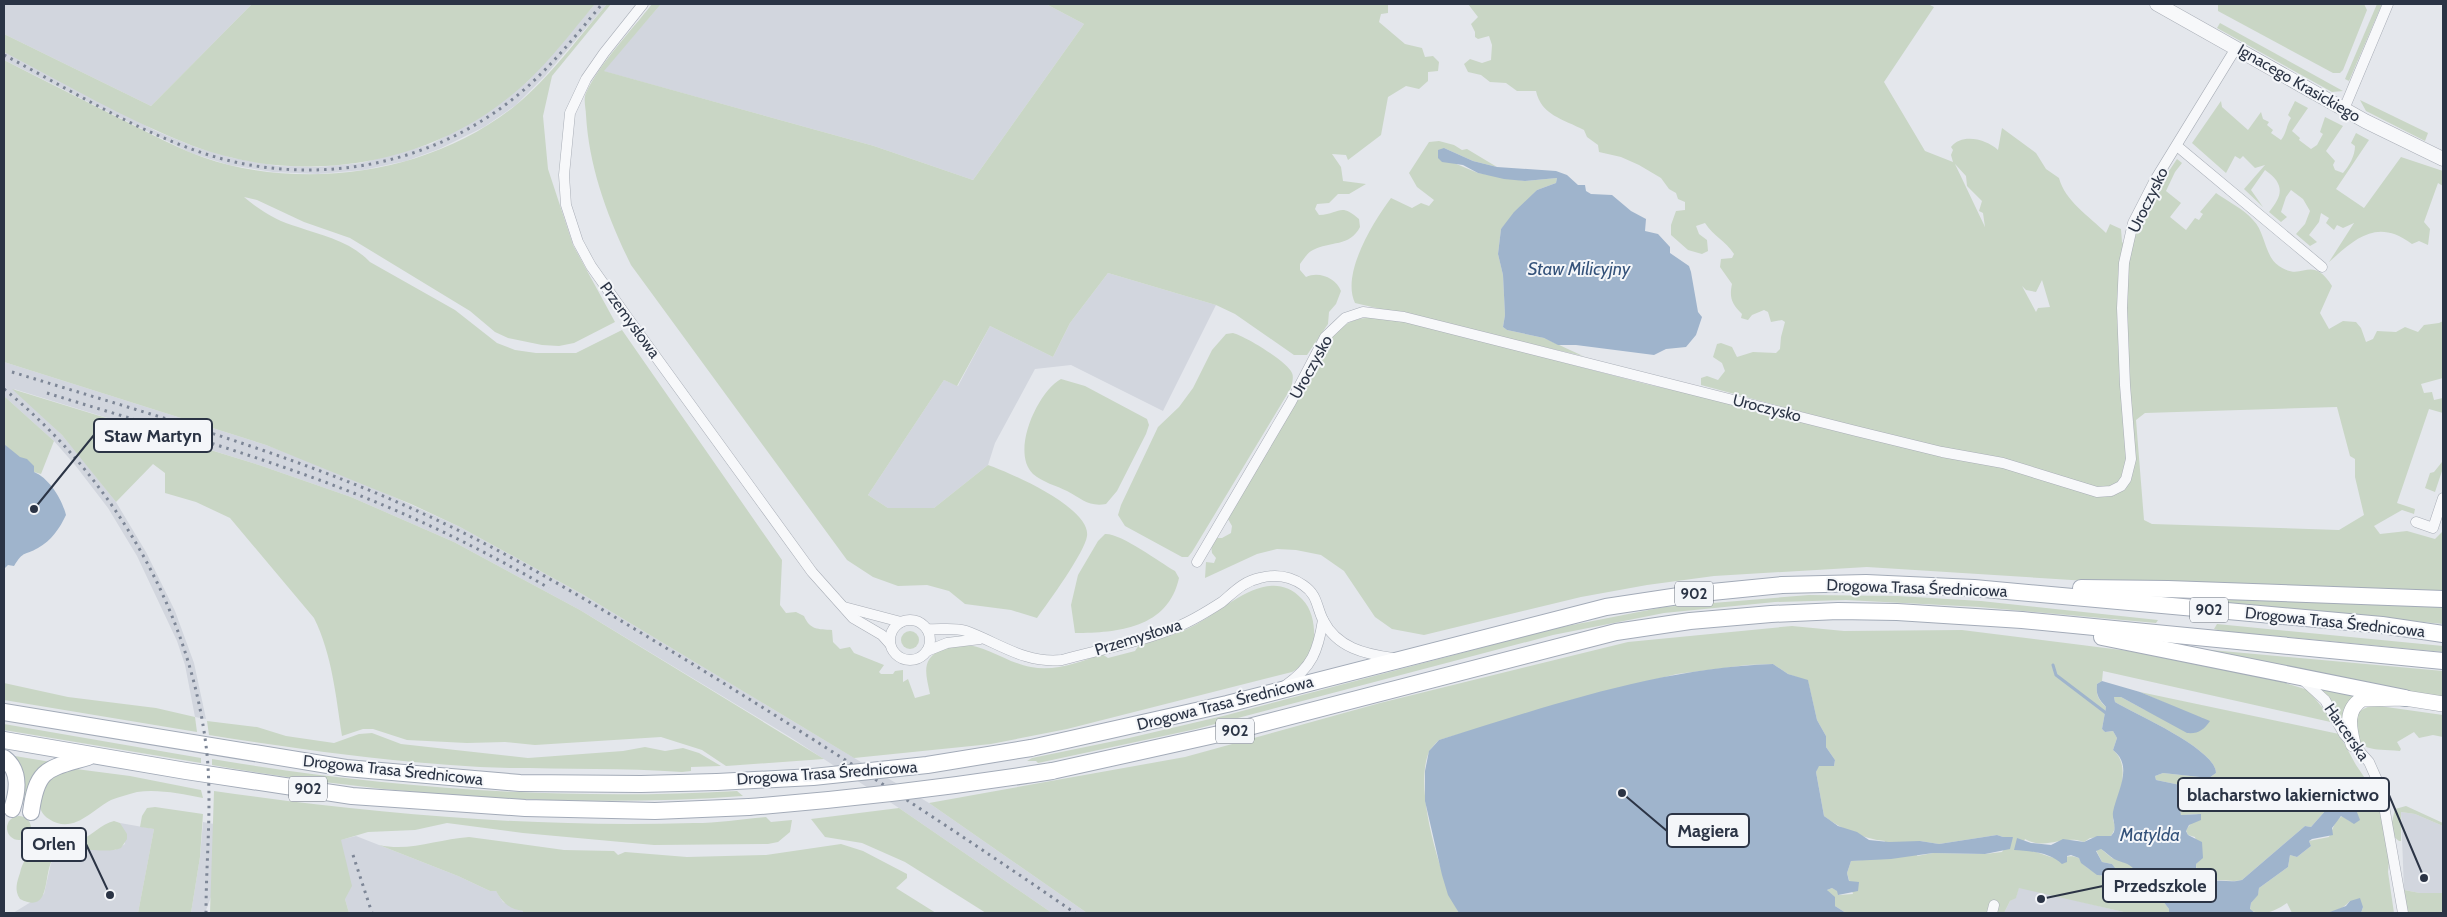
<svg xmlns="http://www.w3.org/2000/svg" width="2447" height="917" font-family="Cabin,sans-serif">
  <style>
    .built { fill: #d2d6de }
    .green { fill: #c9d6c5; fill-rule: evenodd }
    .water { fill: #9fb4cc }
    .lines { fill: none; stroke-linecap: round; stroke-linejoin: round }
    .stream { stroke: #9fb4cc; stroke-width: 3 }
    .minor-casing { stroke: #a9aeb7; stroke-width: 11 }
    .tertiary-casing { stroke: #a9aeb7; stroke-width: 15 }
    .secondary-casing { stroke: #a9aeb7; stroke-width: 16 }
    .primary-casing { stroke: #a3abb8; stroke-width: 18 }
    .minor { stroke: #f7f8fa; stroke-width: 10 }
    .tertiary { stroke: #f7f8fa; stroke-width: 14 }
    .secondary { stroke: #fff; stroke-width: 15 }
    .primary { stroke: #fff; stroke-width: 16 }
    .rail { stroke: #7d8696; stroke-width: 3; stroke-dasharray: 2.5 5; stroke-linecap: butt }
    .primary-bridge-casing { stroke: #a3abb8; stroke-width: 18; stroke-linecap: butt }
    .primary-bridge { stroke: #fff; stroke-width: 16 }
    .labels { text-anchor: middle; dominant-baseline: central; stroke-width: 4; stroke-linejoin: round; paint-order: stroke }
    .shield { fill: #f4f6f9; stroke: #676e7b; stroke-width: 1 }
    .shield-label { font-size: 15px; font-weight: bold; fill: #2b3445 }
    .street-label { font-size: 16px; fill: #2b3445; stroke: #f4f6f9 }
    .water-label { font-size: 18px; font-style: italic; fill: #34527a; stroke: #f4f6f9 }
    .leader { fill: none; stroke: #2b3445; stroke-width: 2 }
    .callout-dot { fill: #2b3445; stroke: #f4f6f9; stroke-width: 2 }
    .callout { fill: #f4f6f9; stroke: #2b3445; stroke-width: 2 }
    .callout-label { font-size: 18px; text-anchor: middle; font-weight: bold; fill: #2b3445 }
  </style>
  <rect width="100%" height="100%" fill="#e4e7ec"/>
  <!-- built -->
  <g class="built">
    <polygon points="4,4 252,4 151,106 4,34"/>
    <polygon points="595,4 607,4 545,76 516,105 484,127 439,149 406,161 363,170 318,174 273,172 229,165 191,153 4,60 4,51 156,131 195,147 233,158 278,166 320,167 361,163 431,144 485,114 527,82"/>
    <polygon points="661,4 1046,4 1084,24 973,180 874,146 603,71"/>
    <polygon points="1108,273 1216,305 1163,411 1071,365 1035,369 995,443 988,465 934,508 888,508 868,495 944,380 958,386 990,326 1053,357 1070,323"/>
    <polygon points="4,362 266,445 352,478 460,527 582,594 929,803 1087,913 1052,913 899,808 790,737 580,610 454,542 351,497 259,465 14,389 62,435 82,459 116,502 146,552 175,611 194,663 206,719 195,717 185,665 177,641 137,556 108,508 75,465 54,441 4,396"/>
    <polygon points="2401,812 2415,814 2443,826 2443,893 2420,893 2404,890"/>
    <polygon points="203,822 214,824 211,897 205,913 191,913 200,857"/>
    <polygon points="120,823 154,829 138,913 13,913 44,894 51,863 58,854 82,849 115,850 125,844"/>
    <polygon points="356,836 458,876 490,891 496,891 503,902 523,911 523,913 349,913 345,899 340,840"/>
    <polygon points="2019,887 2128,913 2004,913 2010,901 2016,897"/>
  </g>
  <!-- green -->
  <g class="green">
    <path d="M252,4H595C568,36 542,72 508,98C421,168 297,185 193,146C128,121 66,84 4,52V34L151,106Z"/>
    <path d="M607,4H611L552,76L543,116L548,169L573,245L615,322L574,343L559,346L542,345L508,338L495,332L470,311L350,238L304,222L257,200L244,197C259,210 279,222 298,227C324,236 350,241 370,262L455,310L497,343L515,350L536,353H576L622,330L782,560L780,605L786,613L796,612L804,616C810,630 818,629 832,630L833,642L840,649L850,647L854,653L884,665L879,672L881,674H893L895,671L903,670V682L908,679L915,698L930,694C926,674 920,659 943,649C975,634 1001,662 1031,667C1055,672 1080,662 1102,654L1108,658L1135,651L1139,645C1159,639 1179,634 1197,624C1227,608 1269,564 1302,599C1313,610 1315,627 1314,642C1312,654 1302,667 1292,672L1067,729L991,744L854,758L582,594L460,527L411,504L266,445L4,362V60C45,81 87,102 129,123C161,139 194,157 229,165C326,188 438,168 516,105C550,77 578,38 607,4Z"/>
    <path d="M652,4H661L604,71L874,146L973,180L1084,24L1046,4H1388V13L1381,14L1379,22L1405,44L1422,48L1425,57L1433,56L1439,62L1438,71L1428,72V81L1419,89L1406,86L1388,97L1381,135L1348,160L1346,155L1332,154L1341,167L1343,181L1366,184L1349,194H1338L1329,203L1317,204L1315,209L1319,215C1340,214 1340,202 1359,219L1360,227C1350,247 1330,241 1313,250C1308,252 1303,260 1300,264V270L1306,277C1319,271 1336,278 1341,291L1336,304L1329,312L1328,324L1307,355H1294L1235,314L1216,305L1108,273L1070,323L1053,357L990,326L957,386L944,380L868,495L888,508H934L988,465C1011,473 1091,508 1087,536C1085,552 1048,603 1037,618L1011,610L965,604L949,591L927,585L898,586L873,577L847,560L631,265C608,218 589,168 586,115C586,109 583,99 586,93C599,64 632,30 652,4Z"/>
    <path d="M1468,4H1928L1934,7L1884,82L1925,151L1953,162L1951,155L1953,150L1951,147C1962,133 1986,139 1998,150L2002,128L2036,153L2046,169L2059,178C2065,201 2089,216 2106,233L2110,224L2121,229L2122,242L2127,246L2133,243L2147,204L2177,159L2182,163L2175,172L2166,191L2181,203L2170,217L2186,230L2195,218L2199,220L2203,214L2200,212L2216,193C2227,201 2244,209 2253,220C2266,233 2264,256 2279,266C2303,283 2311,253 2332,286L2320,313L2329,329L2343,321L2356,322L2361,328L2366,342L2373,339L2377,331L2396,332L2405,327L2418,332L2424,325L2439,323L2443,321V378L2421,384L2424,393L2432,392L2434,400L2443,398V413L2429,409L2397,503L2415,509L2414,514L2402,510L2374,526L2380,534L2407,531L2435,539L2443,531V594L2135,584L1867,567L1714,576L1647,585L1581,597L1424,635L1392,629L1375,617L1344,571L1321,555L1296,550L1277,549L1257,554L1205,578L1206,562L1214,563L1216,558L1212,553L1211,545L1216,538H1222L1231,533L1232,526L1228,519L1333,336C1354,310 1379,318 1408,322L1646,384L1686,393L1809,414L1701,385V378L1707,376L1718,380L1725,371L1722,363L1713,357L1717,344L1721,343L1732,347L1737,357L1753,352L1776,353L1780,349L1781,337L1785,322L1782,320L1771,322L1768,312L1764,310L1752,315L1748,320L1741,318L1742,314C1732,304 1729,298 1732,284L1720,267L1721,259L1732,258L1734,254C1725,240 1714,237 1705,223L1696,226L1699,234L1707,240L1708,251L1702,254L1688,250L1671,235V225L1676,211L1685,210V202L1678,199L1676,193L1669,189L1661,178L1639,165L1621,157L1599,152L1598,145L1587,137L1584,130C1563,119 1541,115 1536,91H1517L1506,83L1490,82L1481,75L1468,72L1464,64L1470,59L1482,63L1491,60L1492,45L1489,36L1478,39L1475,37V32L1471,24L1478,17ZM1955,164L1966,176L1967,186L1982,201L1979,211L1983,213L1985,227ZM2042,280L2050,307L2038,308L2036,312L2022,286L2026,290L2036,292ZM2337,407L2350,456L2355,459V477L2364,515L2339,530L2152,524L2144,520L2136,420L2145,413Z"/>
    <polygon points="2218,4 2364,4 2367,10 2343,70 2340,73 2333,73 2218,11"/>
    <polygon points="2377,4 2382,4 2349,81 2345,79"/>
    <polygon points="2220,23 2343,91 2332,92 2217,28"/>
    <polygon points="2360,100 2428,133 2425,141 2366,111"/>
    <path d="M2221,101L2222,107L2248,130L2261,112L2263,119L2269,122L2267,125L2273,130L2271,133L2281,140C2287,132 2286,126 2291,118L2288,115L2295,101L2308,108L2292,131L2300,138L2299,140L2311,149L2317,145L2323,134L2320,132L2325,117L2343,126L2326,151L2335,161L2333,165L2335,170L2343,173C2349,166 2355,156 2355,146L2351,143L2356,133L2369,140L2336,189L2364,208L2401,157L2443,171V186L2438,183L2424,222L2430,229L2428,245L2419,241L2412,244C2377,218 2356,238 2329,262L2354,223L2343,228L2337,225L2334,230L2326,223L2329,218L2321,213L2319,222L2309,235L2317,242L2310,246L2296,234L2305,224L2310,211L2303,199L2291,190L2286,197L2281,212L2287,217L2281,222L2269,212C2283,195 2285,184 2265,170L2251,190L2263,207L2244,189L2265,165L2255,168L2243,156L2240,159L2235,156L2226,173L2192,143Z"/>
    <path d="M1439,141L1454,145L1462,150L1467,149L1497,167L1473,161L1444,148L1454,163L1478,173L1525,181L1557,178L1556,183L1537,190L1501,229L1498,254L1503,275L1505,315L1503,327L1507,330L1544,338L1583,356L1355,303C1341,274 1373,222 1391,198L1412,208L1421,203L1429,206L1434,200L1417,187L1409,173L1429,142Z"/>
    <path d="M1233,333C1245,336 1288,362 1292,373C1294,377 1292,383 1291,388L1192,552L1188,557H1182L1125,526L1118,515L1121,505L1158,427L1179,407L1193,388L1212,350L1226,334Z"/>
    <path d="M1061,379L1085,386L1147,419L1149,425L1146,434L1117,491L1106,504C1089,507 1082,499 1067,491C1057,486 1042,482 1033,474C1010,452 1038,391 1061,379Z"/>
    <path d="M12,389L259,465L351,497L454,542L580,610L824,759L726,766L702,750L661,737L535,745L505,742L467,743L407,740L373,729H363L342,736C336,697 332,654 314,618L230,518L196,502L165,493V473L153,464L116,502L62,435Z"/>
    <polygon points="4,396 54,441 41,474 34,472 4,444"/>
    <polygon points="2442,462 2443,468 2435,492 2425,488 2430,473 2434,472"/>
    <path d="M1105,534C1121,533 1159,562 1175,571L1179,578C1168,628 1118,633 1075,633L1071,605L1078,575L1098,541Z"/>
    <polygon points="1809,595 1898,596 1981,601 2158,620 2156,623 1980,607 1846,600 1775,602 1664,613 1553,635 1196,729 1038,763 1036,761 1027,761 1032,758 1129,738 1227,715 1552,629 1664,607"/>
    <polygon points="2215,598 2443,606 2443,624 2211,601"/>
    <polygon points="2217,624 2443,646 2443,652 2222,631 2214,629"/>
    <path d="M1792,626L1844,631L1962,630L2129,651L2279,681L2308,690L2335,723L2103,671L2102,681L2097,684C2096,695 2098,699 2106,707L2102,729L2105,732L2113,731L2117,738L2113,750C2132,765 2118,799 2113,820C2116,827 2115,830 2111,836L2090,838L2084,842C2063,834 2047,851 2025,839L2020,850C2032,848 2043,856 2055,858C2065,860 2067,853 2079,858C2085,872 2117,883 2132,887L2116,872L2112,864L2102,862L2096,850L2101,849L2112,858L2127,862L2135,869L2142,885L2150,892H2156L2169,909V913H2128L2019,888L2016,898L2010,901L2004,913H1846L1835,906L1827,890L1832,888L1838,891L1839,895L1853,894L1847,873L1851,861L1874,859L1885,841C1864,839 1840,829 1824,816L1816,772L1818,765L1834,766L1835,760L1826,747V736L1817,720L1808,681L1788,674L1773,664L1747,665L1677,674L1603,692L1439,740C1436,743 1431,748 1429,752C1413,789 1441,878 1459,913H1087L929,803L1185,757L1380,703L1628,642ZM1997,835L2003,837H2013L2002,852L1985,854L1933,853L1917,856L1920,841L1939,844Z"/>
    <circle cx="910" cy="640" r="9"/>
    <polygon points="2211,650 2443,671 2443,698 2209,651"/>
    <polygon points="4,683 68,697 156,708 195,717 197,732 4,700"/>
    <polygon points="2320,689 2359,696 2343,721 2341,721"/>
    <path d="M2140,692L2339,734L2356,765L2381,802L2390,852L2388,872L2394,913H2361L2363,907L2350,901C2337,917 2311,913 2292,913L2287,903C2275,911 2264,917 2250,910L2251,903L2258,894L2259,888L2288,867L2290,855L2297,857L2311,846L2309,841L2329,837L2336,821L2342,816L2351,822L2355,807L2364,800L2363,797L2353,799L2341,793L2311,827L2305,826L2242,880C2231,883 2221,878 2210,882C2201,878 2196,875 2196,864L2200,860L2195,837L2188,835L2186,830L2198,814L2181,815L2180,810L2188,809L2216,787L2185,786L2156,780L2155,776L2163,773L2209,778L2216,773C2216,749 2135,714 2115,702L2114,697H2121L2145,710L2204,718L2195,716Z"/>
    <path d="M2372,705L2443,715V737L2433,735L2419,738L2414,732L2397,742L2401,749L2400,751C2371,748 2359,754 2352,722L2359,711Z"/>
    <path d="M207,721L257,727L286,736L334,743L359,734L372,733L401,744L528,758L623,751L645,747L665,751L683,748L699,753L721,766L691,767V771L682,772C615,767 548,770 480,767C389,762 299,749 209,735Z"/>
    <polygon points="4,724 201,758 201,763 4,730"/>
    <polygon points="9,755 51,762 25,802 22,801"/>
    <path d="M212,759C385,788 561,801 737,791L743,796C567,809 386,795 212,765Z"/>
    <path d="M76,769L130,776L201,790L203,798C181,794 159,789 137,792C129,794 119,797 111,800C92,810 73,835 49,819C36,811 40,799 42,785L60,771Z"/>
    <path d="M214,791C373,814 533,828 694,823C718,823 742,819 766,817L771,822L792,820L790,832L778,842L768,844L654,845L523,833L447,823L415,830L368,832L341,840L352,886L345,899L349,913H210Z"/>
    <polygon points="2406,806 2443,823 2443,826 2415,814 2401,812 2401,841 2399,841 2393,836 2391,826 2395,809"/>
    <polygon points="155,807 203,814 200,857 191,913 138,913 154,829 140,827 142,816 147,808"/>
    <polygon points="899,808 1052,913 986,913 905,862 862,843 825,837 811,819"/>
    <circle cx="19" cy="828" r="12"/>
    <path d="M114,821L120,823L127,834V839L121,848C103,856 70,841 54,858C42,870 53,916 20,899C14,890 17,882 20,873C31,834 52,852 81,840C93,835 101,824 114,821Z"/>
    <path d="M469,837L564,850L614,851L618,855L625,852L687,857L766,855L841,844L863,851L907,874V878L896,888L936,913H523V911C509,909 503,903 496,891H490L458,876L379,845C410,852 438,839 469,837Z"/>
    <polygon points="2404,890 2420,893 2443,893 2443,913 2407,913"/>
  </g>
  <!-- water -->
  <g class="water">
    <polygon points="1444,148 1473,161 1497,167 1556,171 1567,175 1578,185 1585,185 1586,191 1591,194 1612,195 1631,211 1646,219 1645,231 1658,234 1670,247 1670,253 1689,266 1691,272 1698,312 1702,317 1696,335 1686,347 1666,349 1654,355 1576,345 1558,345 1544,338 1507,330 1503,327 1505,315 1503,275 1498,254 1501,229 1514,212 1537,190 1556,183 1557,178 1525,181 1504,179 1478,173 1463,165 1442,162 1438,158 1438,150"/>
    <path d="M4,444L20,457L27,459L34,466V472C49,478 62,499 66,515C60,528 51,541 38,548C24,556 24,550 14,566L8,565L4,569Z"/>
    <path d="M1773,664L1788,674L1808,680L1817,720L1826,736V747L1835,760L1834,766H1819L1816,772L1824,816L1838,826L1857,832L1869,840L1889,842L1920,841L1939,844L1997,835L2003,837H2013L2010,849L1985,854L1933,853L1891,859L1851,861L1847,873L1849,881L1859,882L1858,891L1838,895L1837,891L1832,888L1827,890L1835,897V906L1846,913H1459L1448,895L1442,875L1425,801V771L1429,751L1439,740C1548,706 1658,668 1773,664Z"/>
    <path d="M2102,681L2140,692L2210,721C2204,730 2198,734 2187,733L2121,697H2114L2115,702C2135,714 2216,749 2216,773L2209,778L2163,773L2155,776L2156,780L2185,786L2216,787L2221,789L2224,795L2222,800L2218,802L2180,810L2181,815L2201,814V820L2189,825L2186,831L2188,835L2202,842L2203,858L2196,864V871L2210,882C2221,879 2231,883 2242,880L2305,826L2311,827L2341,793L2343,795L2350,793L2353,799L2363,797L2364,800L2355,807L2360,820L2354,824L2341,816L2332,828L2333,835L2312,839L2309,841L2311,846L2297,857L2290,855L2288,867L2259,888L2258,895L2251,903L2250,909L2255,913H2169V909L2156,892C2141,891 2143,879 2135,870C2128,862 2122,863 2114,859C2109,856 2106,852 2101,849L2096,851L2102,862L2112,864L2121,876L2130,877L2137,886C2121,889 2108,874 2097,875L2081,863L2079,858L2071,855L2067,856V862L2062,864C2049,852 2030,851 2014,850L2017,838L2031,843L2051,845L2063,839L2084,842L2097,836H2111L2114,832C2116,825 2112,819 2113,812C2117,792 2134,766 2113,750L2117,738L2113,731L2105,732L2102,729L2106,707C2098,698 2096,695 2097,684Z"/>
    <polygon points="2360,898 2363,907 2361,913 2327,913 2346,906 2350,901"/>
  </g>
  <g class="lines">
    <!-- stream -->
    <polyline class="stream" points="2053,665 2056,675 2106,713"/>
    <!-- minor casing -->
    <g class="minor-casing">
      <g id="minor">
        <polyline points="643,4 604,53 586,79 570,113 564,175 566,205 578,242 591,266 627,317 812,572 853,618 882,635 890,644"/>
        <polyline points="2344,109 2388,4"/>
        <polyline points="2177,146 2322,267"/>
        <polyline points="2416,522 2433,528 2443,498"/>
        <polyline points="1197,562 1291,402 1325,337 1345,318 1363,312 1404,317 1856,431 1942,452 2003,463 2097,492 2111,491 2121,486 2126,479 2131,459 2125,385 2122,308 2124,263 2133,223 2155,180 2236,48"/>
        <polyline points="844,607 901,622"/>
        <circle cx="910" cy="640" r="20"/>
        <path d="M927,629C939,630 954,627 966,631C999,643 1025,664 1062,660C1098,650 1146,641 1179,626C1194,620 1208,611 1222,602C1234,592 1244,581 1260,578C1275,574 1290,576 1303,585C1318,595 1316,606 1323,620C1337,648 1365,654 1393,658"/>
        <polyline points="927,651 947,643 980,639"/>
        <polyline points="2303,680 2325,700 2344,734 2369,762 2381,789 2403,913"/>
        <path d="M1286,685C1312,667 1318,651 1323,620"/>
        <polyline points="1992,913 1994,905"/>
      </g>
    </g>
    <!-- tertiary casing -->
    <g class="tertiary-casing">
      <polyline id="tertiary" points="2157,4 2365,121 2443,159"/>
    </g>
    <!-- secondary casing -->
    <g class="secondary-casing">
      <path id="secondary" d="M2353,744C2349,727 2345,710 2362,699L2405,698L2443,704"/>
    </g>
    <!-- primary casing -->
    <g class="primary-casing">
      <g id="primary">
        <polyline points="2081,588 2168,589 2443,599"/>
        <polyline points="2102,637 2405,698"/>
        <polyline points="4,712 346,768 520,783 641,784 717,782"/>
        <polyline points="4,740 186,771 352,796 525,808 655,811 749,807"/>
        <polyline points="1031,748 1227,704 1606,607 1692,594 1782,585 1866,583 1974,588 2382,625 2443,634"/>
        <path d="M4,758C21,771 18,791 12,809"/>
        <polyline points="1052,771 1237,730 1616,632 1690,621 1771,614 1838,611 1897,612 2022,620 2443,661"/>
        <path d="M31,812C37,767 48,769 88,757"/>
      </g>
    </g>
    <!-- minor -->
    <use href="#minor" class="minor"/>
    <!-- tertiary -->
    <use href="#tertiary" class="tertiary"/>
    <!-- secondary -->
    <use href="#secondary" class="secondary"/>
    <!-- primary -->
    <use href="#primary" class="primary"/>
    <!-- rail -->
    <g class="rail">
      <path d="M4,55C65,87 131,128 197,151C309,191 437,167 526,88C554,63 578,33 602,4"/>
      <path d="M12,372C156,416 302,456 439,521C526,562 608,613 691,663C821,743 949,826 1075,913"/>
      <path d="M4,389C114,478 192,613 207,754C212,807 206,860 206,913"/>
      <path d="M47,393C151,425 255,454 356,494C422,520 487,552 549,588"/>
      <polyline points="353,855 372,913"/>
    </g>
    <!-- primary-bridge casing -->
    <g class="primary-bridge-casing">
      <g id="primary-bridge">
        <polyline points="717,782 813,777 927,765 1031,748"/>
        <path d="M749,807C851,799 951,787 1052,771"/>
      </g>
    </g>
    <!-- primary-bridge -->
    <use href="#primary-bridge" class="primary-bridge"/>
  </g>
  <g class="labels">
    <!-- shield labels -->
    <g class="shield">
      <rect x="1675" y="581.5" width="38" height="25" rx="4"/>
      <rect x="2190" y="597.5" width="38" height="25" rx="4"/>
      <rect x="1216" y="718.5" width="38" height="25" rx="4"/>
      <rect x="289" y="776.5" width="38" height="25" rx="4"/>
    </g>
    <g class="shield-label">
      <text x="1694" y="594">902</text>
      <text x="2209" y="610">902</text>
      <text x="1235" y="731">902</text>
      <text x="308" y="789">902</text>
    </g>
    <!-- street labels -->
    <g class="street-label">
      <text transform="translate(2299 83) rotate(30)">Ignacego Krasickiego</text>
      <text transform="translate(2148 200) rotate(-64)">Uroczysko</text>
      <text transform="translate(630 320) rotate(54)">Przemysłowa</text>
      <text transform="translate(1311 367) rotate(-61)">Uroczysko</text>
      <text transform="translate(1767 408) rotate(14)">Uroczysko</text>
      <text transform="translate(1917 588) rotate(2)">Drogowa Trasa Średnicowa</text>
      <text transform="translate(2335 622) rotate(6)">Drogowa Trasa Średnicowa</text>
      <text transform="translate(1138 637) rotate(-17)">Przemysłowa</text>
      <text transform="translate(1225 703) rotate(-14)">Drogowa Trasa Średnicowa</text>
      <text transform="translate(2347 732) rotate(55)">Harcerska</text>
      <text transform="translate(393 770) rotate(6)">Drogowa Trasa Średnicowa</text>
      <text transform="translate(827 773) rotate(-4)">Drogowa Trasa Średnicowa</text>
    </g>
    <!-- water labels -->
    <g class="water-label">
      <text x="1579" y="269">Staw Milicyjny</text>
      <text x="2150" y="835">Matylda</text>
    </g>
  </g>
  <!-- callouts -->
  <path class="leader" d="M34 509L94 435M2424 878L2389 795M1622 793L1667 831M110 895L86 844M2041 899L2103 886"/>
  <g class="callout-dot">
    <circle cx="34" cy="509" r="5"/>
    <circle cx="2424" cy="878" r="5"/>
    <circle cx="1622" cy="793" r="5"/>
    <circle cx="110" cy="895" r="5"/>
    <circle cx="2041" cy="899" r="5"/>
  </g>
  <g class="callout">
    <rect x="94" y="419" width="118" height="33" rx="5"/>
    <rect x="2178" y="778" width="211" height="33" rx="5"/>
    <rect x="1667" y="814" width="82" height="33" rx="5"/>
    <rect x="22" y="828" width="64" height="33" rx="5"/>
    <rect x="2103" y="869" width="113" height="33" rx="5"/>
  </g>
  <g class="callout-label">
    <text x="153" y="442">Staw Martyn</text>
    <text x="2283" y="801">blacharstwo lakiernictwo</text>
    <text x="1708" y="837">Magiera</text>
    <text x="54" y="850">Orlen</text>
    <text x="2160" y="892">Przedszkole</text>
  </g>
  <!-- border -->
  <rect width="2447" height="917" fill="none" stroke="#2b3445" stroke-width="10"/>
</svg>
